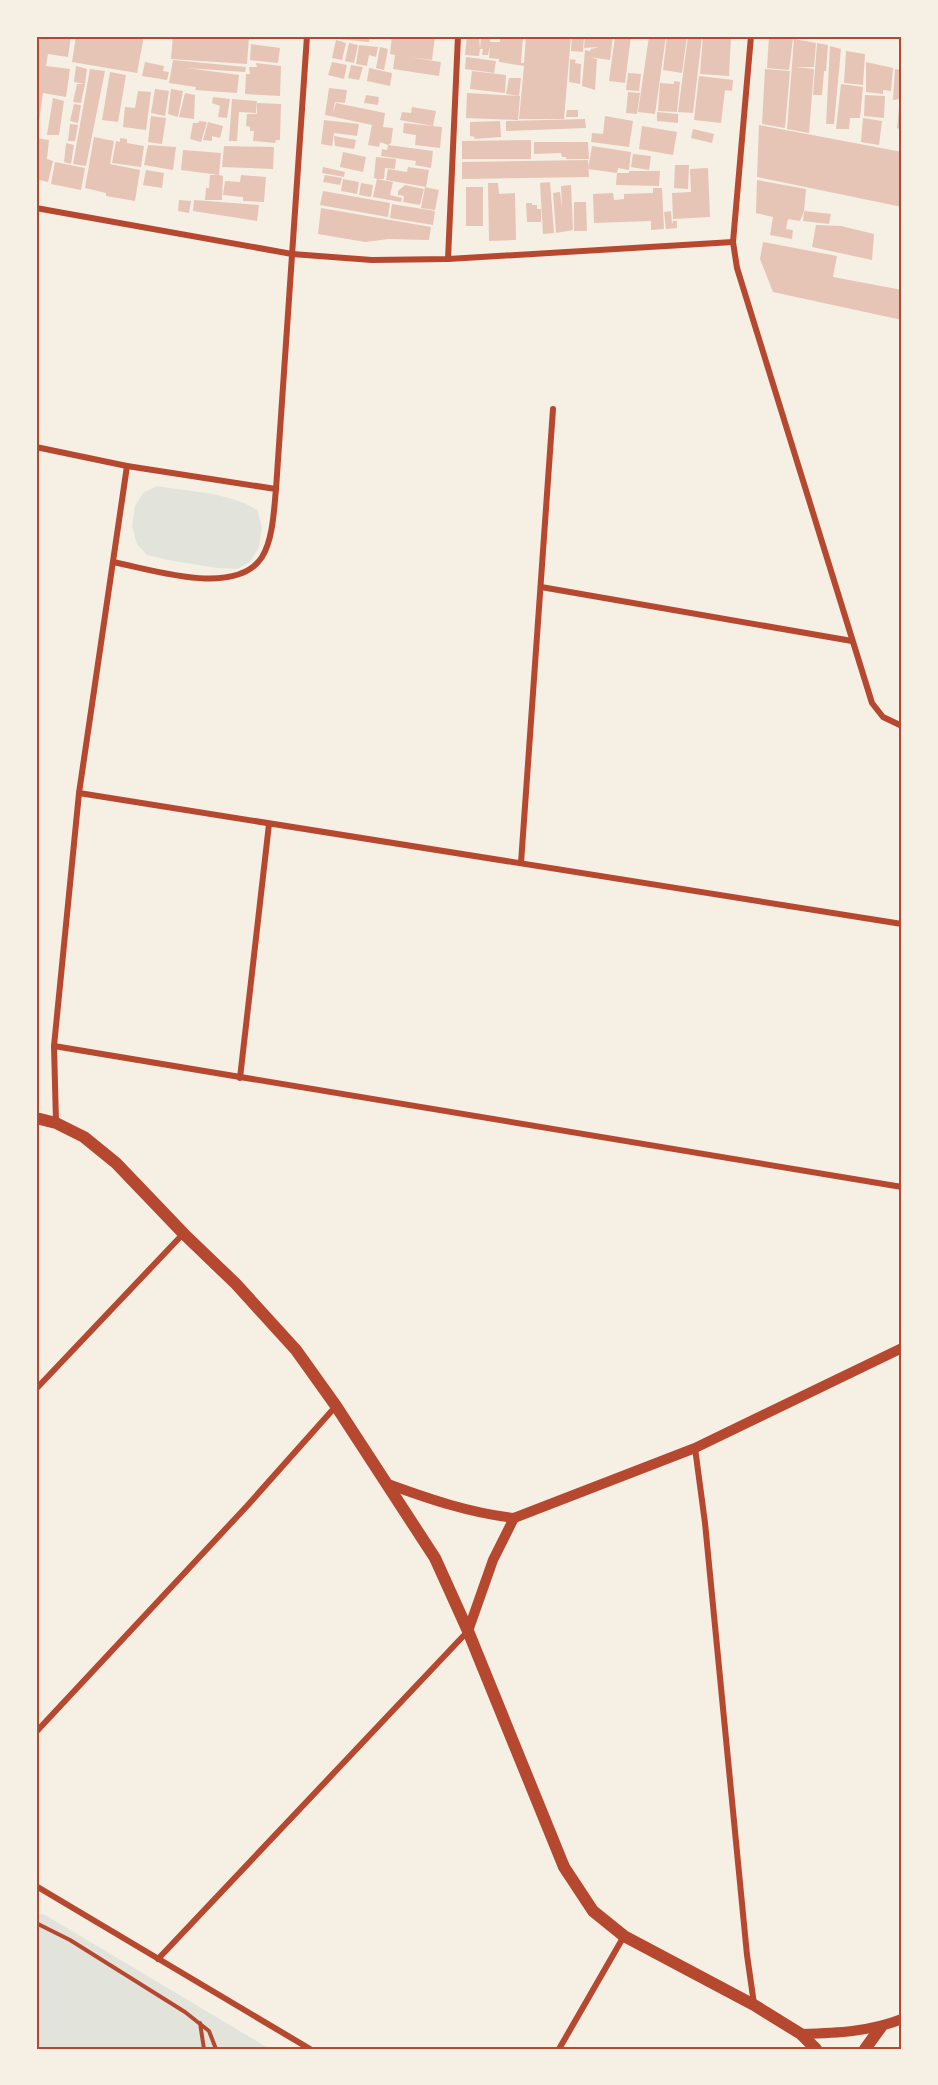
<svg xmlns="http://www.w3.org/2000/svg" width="938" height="2085" font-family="Figtree,sans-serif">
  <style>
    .green { fill: #e2e4dc }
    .building { fill: #e6c5b7 }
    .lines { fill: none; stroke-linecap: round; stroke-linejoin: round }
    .path { stroke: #b5482f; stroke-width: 4 }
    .minor { stroke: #b5482f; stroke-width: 6 }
    .tertiary { stroke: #b5482f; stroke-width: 10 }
    .secondary { stroke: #b5482f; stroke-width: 12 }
    .neatline { fill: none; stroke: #b5482f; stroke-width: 2 }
  </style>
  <rect width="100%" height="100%" fill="#f6efe4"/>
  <!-- green -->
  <g class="green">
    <path d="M157,486C190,492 229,492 257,510L262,527L259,547L250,562L237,569L217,568L168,560L147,555L137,544L132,526L135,506L143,493Z"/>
    <polygon points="36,1913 45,1915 270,2049 36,2049"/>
  </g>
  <!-- building -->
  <g class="building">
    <polygon points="36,36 71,36 68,57 48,54 46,66 70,69 66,97 43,93 39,121 36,121"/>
    <polygon points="76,36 144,36 137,73 72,62"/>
    <polygon points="173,36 249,36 247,64 171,59"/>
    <polygon points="329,36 370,36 369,42 329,38"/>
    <polygon points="392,36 435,36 432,60 409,57 441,62 439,76 393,69 395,55 390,54"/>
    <polygon points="467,36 479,36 480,49 481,36 491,36 490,42 500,42 500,36 523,36 521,63 524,63 526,36 571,36 564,119 519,119 524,66 499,62 499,59 489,58 490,46 488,55 482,55 483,49 480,49 479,56 465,55"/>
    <polygon points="572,36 584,36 583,52 571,51"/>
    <polygon points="585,36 613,36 610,60 589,57 597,59 595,90 582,86 585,50 590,51 591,49 599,47 584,48"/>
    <polygon points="615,36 631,36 625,83 609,81"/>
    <polygon points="649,36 666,36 655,114 638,112"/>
    <polygon points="667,36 687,36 682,73 663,70"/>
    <polygon points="688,36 702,36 693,113 678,112"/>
    <polygon points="703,36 731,36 729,76 700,74"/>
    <polygon points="769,36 793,38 789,70 767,68"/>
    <polygon points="794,39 816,43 814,67 796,67 814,69 809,133 787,129"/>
    <polygon points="336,40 346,43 342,60 332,58"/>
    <polygon points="349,43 358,45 354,63 345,61"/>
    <polygon points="817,43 828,45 826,71 824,71 822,95 813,95"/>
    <polygon points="251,44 280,48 278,63 250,60"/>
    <polygon points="359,45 378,47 376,57 369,55 367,66 356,64"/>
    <polygon points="830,46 841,49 834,124 826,124"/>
    <polygon points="380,47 388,49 384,70 376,68"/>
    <polygon points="846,51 865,54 863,85 844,83"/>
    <polygon points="466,57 496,61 494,73 465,69"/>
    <polygon points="570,59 576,60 575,63 581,64 580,84 569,82"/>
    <polygon points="173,60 246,67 245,72 187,68 239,75 237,93 195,90 196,87 169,83"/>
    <polygon points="145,62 164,66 163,71 169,72 167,80 142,76"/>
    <polygon points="332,62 347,65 344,79 328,75"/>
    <polygon points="866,62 893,68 891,91 883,90 883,94 866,92"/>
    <polygon points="256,63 281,66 280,96 245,94 246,74 250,74 249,67 257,67"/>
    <polygon points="351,65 363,67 359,80 348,78"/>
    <polygon points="76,66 87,69 85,84 74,82"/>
    <polygon points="369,68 392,73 390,86 367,81"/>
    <polygon points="90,69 105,71 86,166 73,164"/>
    <polygon points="765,69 790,71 785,128 762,124"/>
    <polygon points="895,69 902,70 902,130 897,128 900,99 893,100"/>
    <polygon points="472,71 506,75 505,93 470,89"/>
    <polygon points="110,72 126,75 118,122 102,120"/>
    <polygon points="628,73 641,74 639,91 626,90"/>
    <polygon points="699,76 733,80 732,91 725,90 721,123 694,120"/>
    <polygon points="509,78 521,78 519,96 506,94"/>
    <polygon points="674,81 680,82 677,112 658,111 660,83 674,84"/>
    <polygon points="77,84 85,84 81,103 73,102"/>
    <polygon points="841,84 863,87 860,118 850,118 849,129 836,129"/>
    <polygon points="329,88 347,90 345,103 335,102 333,113 336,103 385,113 383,127 393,128 391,143 388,145 380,142 379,147 368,145 372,125 325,115"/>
    <polygon points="155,89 169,91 165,116 151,113"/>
    <polygon points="171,89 183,91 178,117 168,114"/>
    <polygon points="138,91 151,92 146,130 123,127 125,107 135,108"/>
    <polygon points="628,92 640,93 637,114 626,113"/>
    <polygon points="185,93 195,95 194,119 179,117"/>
    <polygon points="467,93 520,96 518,120 466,118"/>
    <polygon points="366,95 379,97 378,105 364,103"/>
    <polygon points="865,95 885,96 884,118 864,116"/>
    <polygon points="213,97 230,99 227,118 218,117 220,106 212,103"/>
    <polygon points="53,98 64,101 59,135 47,135"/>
    <polygon points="232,99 257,101 256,113 239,112 237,141 229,141"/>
    <polygon points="257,103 281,104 280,140 276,140 275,143 253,141 254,131 250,131 250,127 246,126 247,114 257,114"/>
    <polygon points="74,104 81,105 78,123 70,121"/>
    <polygon points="412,107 436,111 433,126 400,120 402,112 411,113"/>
    <polygon points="567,110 578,110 578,117 566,117"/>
    <polygon points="657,112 678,114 678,123 657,121"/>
    <polygon points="151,116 166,118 162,144 148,142"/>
    <polygon points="605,116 633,121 629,147 591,142 592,133 603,134"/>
    <polygon points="863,118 882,121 879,145 861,142"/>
    <polygon points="585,119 586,128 506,131 506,121"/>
    <polygon points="324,120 359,124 357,136 334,133 332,146 321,144"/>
    <polygon points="199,121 207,122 201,142 190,139 193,123 198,123"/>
    <polygon points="500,121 501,137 474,139 475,137 470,136 470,122"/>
    <polygon points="208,122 223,126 220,138 212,136 212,141 203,140"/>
    <polygon points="404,123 442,127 440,148 415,145 416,135 403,133"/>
    <polygon points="70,124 78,125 75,141 68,141"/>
    <polygon points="759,125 902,152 902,207 757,177"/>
    <polygon points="642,126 677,132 673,155 639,149"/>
    <polygon points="693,129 714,134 712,143 691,138"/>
    <polygon points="334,136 356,140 354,149 335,146"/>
    <polygon points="94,137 114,141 110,164 140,170 135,201 106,196 106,193 85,188"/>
    <polygon points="36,138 49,140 47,159 53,161 48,182 36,179"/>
    <polygon points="120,138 127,139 127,143 144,146 141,167 112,163 116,141 120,142"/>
    <polygon points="531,140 531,159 462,159 462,141"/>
    <polygon points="534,142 588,142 589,159 566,159 566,157 562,157 561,153 534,154"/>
    <polygon points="66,143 74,145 71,164 64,162"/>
    <polygon points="148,145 176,147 173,170 144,165"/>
    <polygon points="388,145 433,151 431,168 415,165 416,161 381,156 382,149 387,150"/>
    <polygon points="224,146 274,147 273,169 222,167"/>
    <polygon points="592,146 631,152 629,170 618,168 617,173 588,169"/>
    <polygon points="183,150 221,153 219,175 223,176 222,200 205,200 206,188 209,188 210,175 219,175 181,170"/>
    <polygon points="343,152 366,157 363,172 340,167"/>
    <polygon points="633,154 651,156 649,170 631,167"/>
    <polygon points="376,157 396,159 395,169 385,168 384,179 377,179 393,182 390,195 402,198 401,202 373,197 377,179 374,178"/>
    <polygon points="588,160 589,177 462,179 462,162"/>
    <polygon points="55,162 85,168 81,190 51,184"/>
    <polygon points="675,165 689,165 688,189 674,188"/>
    <polygon points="323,167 345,172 344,177 322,173"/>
    <polygon points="408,167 429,170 426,187 386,180 388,169 407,172"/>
    <polygon points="708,168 710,217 673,219 672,193 691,192 690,169"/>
    <polygon points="146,170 164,173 162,188 143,185"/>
    <polygon points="629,171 660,171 659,186 616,185 617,173 629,173"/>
    <polygon points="241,175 266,177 264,202 243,201 243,197 223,195 225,181 240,182"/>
    <polygon points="325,175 342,178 340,185 323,182"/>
    <polygon points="343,179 359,182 357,194 341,191"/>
    <polygon points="757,180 806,189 804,211 800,221 788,219 786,229 793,230 792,239 770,235 773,217 756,213"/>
    <polygon points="550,182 554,233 543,234 540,183"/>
    <polygon points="361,183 373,185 371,197 359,195"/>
    <polygon points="488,183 498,183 499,194 515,193 516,240 489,241"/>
    <polygon points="405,185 424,189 420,205 403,202 404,196 398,195 398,191"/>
    <polygon points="571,185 573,230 556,233 553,193 560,192 562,209 561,186"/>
    <polygon points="425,187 439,190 435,210 421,208"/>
    <rect x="466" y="187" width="17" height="39"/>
    <polygon points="653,188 662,188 664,229 651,230 651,221 594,223 593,194 613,193 614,200 624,199 624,194 653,193"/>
    <polygon points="323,191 390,203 388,217 320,205"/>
    <polygon points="179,200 191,201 189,213 178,211"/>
    <polygon points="194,200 259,205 257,221 193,211"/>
    <polygon points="574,202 586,202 587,231 574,231"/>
    <polygon points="526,203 532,203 532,205 537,205 537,209 541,209 541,222 527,222"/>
    <polygon points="392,204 435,211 433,225 390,218"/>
    <polygon points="321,208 431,227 429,240 389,239 365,242 318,234"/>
    <polygon points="671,211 672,224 673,221 677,221 677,228 666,229 664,212"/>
    <polygon points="804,211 831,214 829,224 803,221"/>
    <polygon points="816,225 841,226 874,234 872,260 812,247"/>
    <polygon points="763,242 837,256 833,277 902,290 902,320 773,292 760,259"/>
  </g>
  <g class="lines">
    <!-- path -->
    <g class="path">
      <polyline points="36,1923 70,1940 185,2012 209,2031 216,2049"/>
      <polyline points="200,2023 204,2049"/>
    </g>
    <!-- minor -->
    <g class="minor">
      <polyline points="751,36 733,242 737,268 872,703 883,717 902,726"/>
      <polyline points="36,208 292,254 372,260 448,259 733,242"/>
      <polyline points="448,259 458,36"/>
      <polyline points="36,447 127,466 276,489"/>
      <path d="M113,562C150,569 236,598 262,557C273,540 274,509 276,489L307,36"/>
      <polyline points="541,587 852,641"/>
      <polyline points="79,793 902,924"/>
      <polyline points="521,863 553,409"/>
      <polyline points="54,1046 902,1187"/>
      <polyline points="240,1078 269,824"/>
      <polyline points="56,1122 54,1046 79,793 127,466"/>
      <polyline points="36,1389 183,1234"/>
      <polyline points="695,1448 705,1523 747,1955 754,2004"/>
      <polyline points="36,1732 247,1506 336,1406"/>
      <polyline points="36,1886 310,2049"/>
      <polyline points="158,1959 468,1631"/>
      <polyline points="559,2049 624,1936"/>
    </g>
    <!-- tertiary -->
    <g class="tertiary">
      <path d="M388,1484C429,1499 470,1513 514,1518L695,1448L902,1348"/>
      <polyline points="468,1631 493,1560 514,1518"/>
      <path d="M801,2034C836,2033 869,2032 902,2019"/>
    </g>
    <!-- secondary -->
    <g class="secondary">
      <polyline points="36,1118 56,1123 84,1137 116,1163 184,1234 236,1284 296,1350 336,1406 435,1558 468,1631 564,1867 593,1911 624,1936 754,2005 801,2034 816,2049"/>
      <polyline points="865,2049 881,2027"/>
    </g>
  </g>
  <!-- border -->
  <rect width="938" height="2085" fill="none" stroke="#f6efe4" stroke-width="75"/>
  <rect x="38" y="38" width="862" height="2010" class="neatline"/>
</svg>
